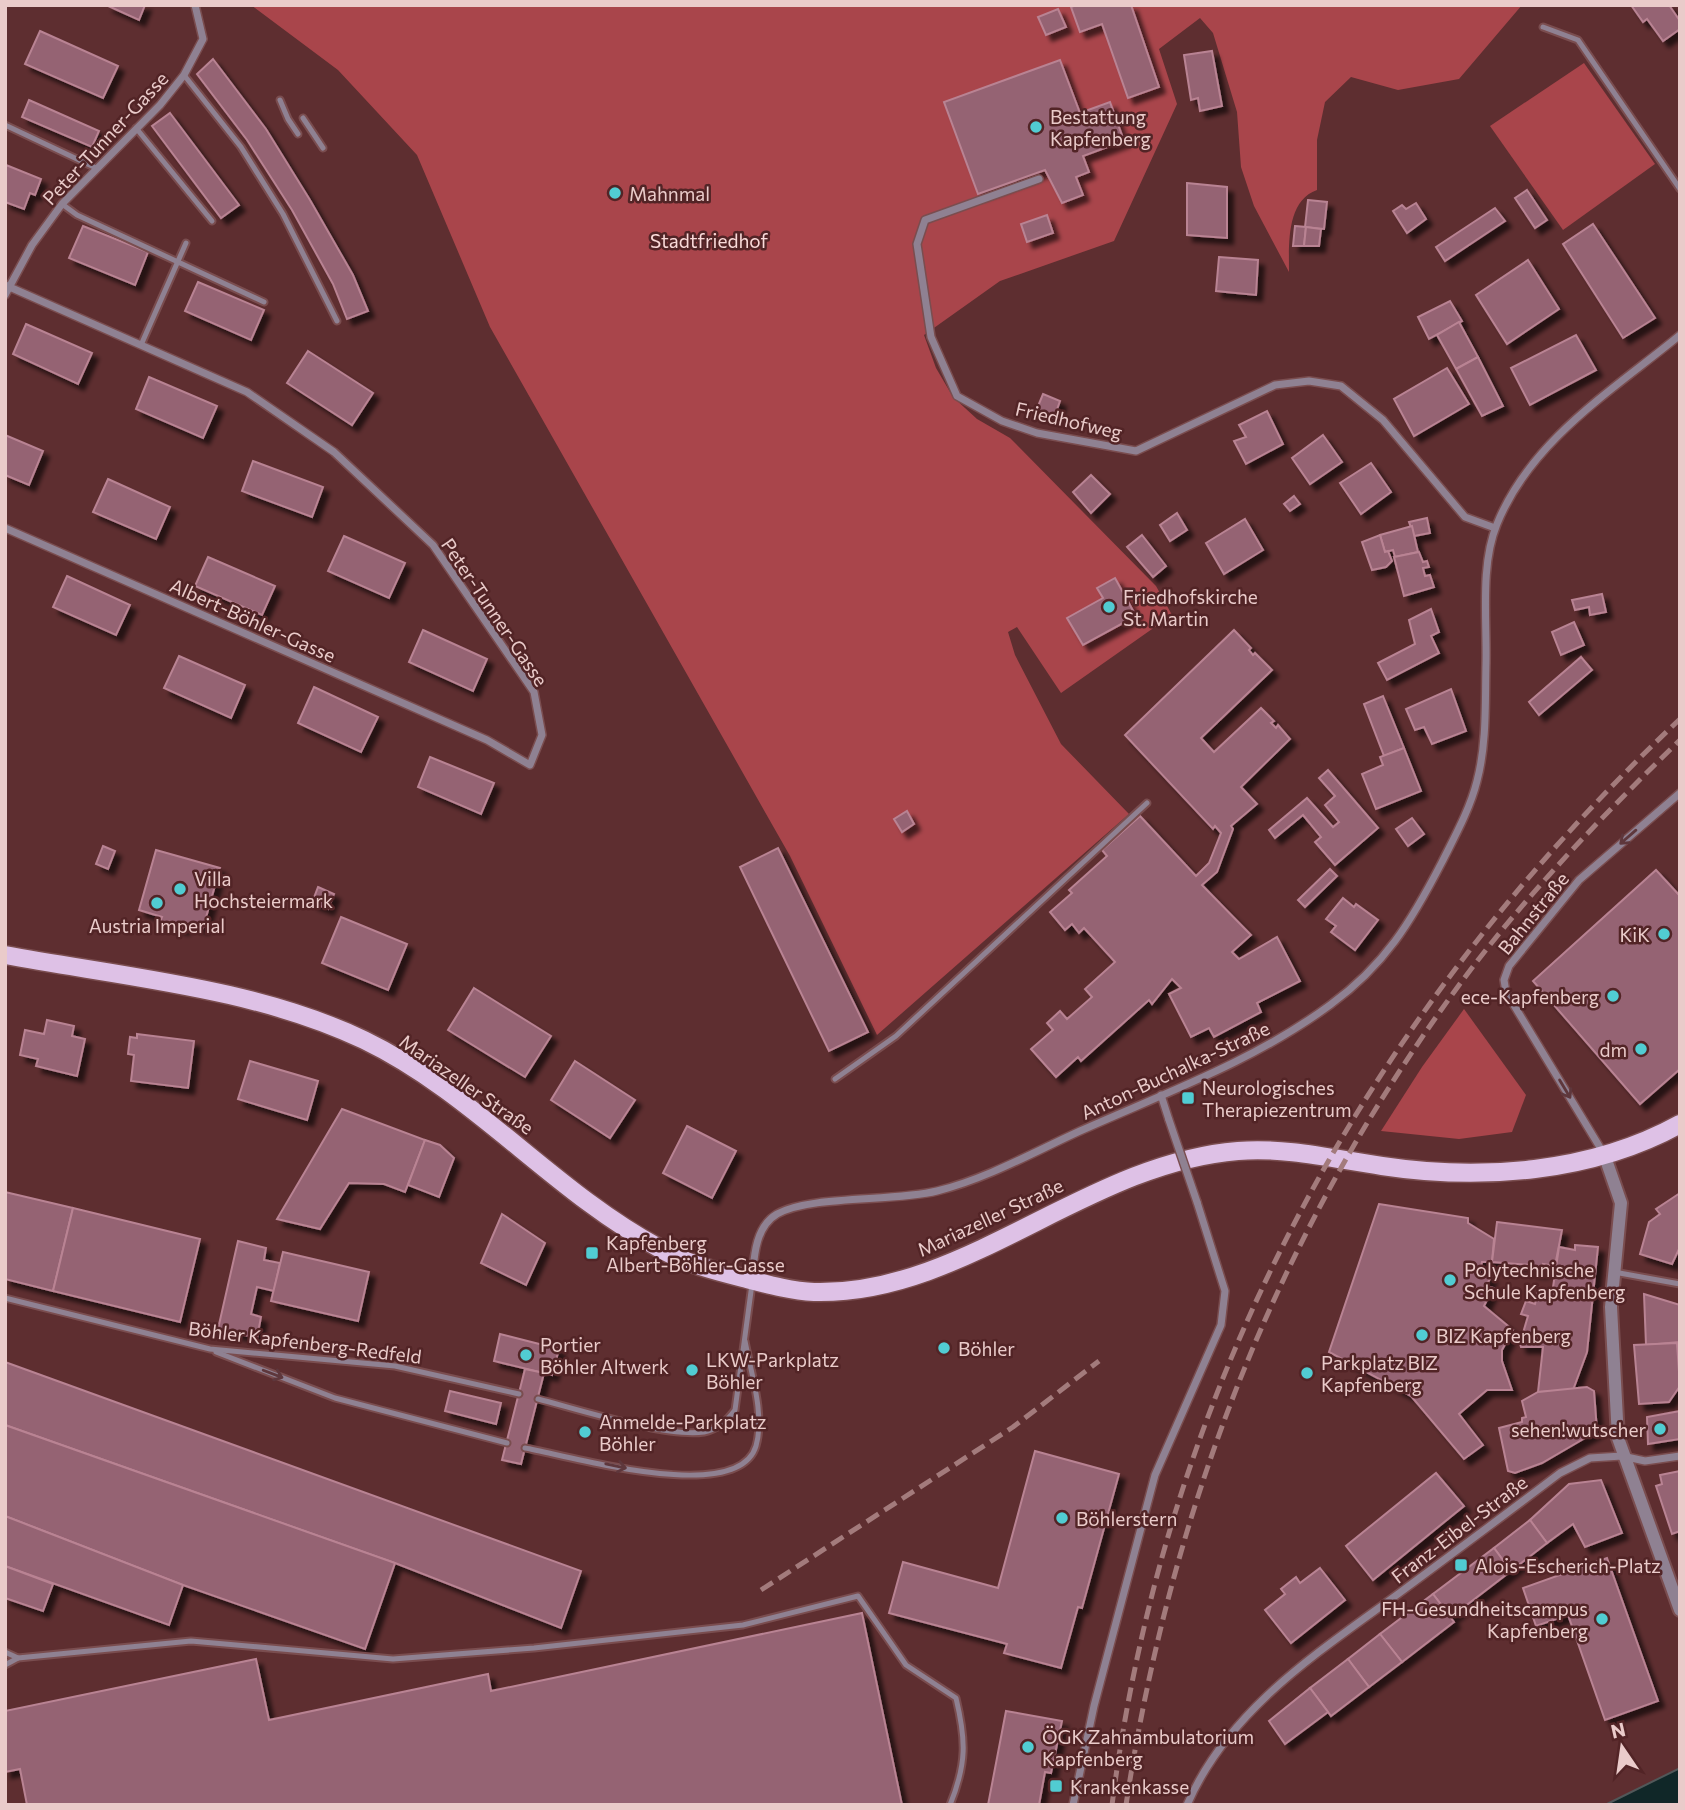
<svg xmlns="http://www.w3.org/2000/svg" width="1685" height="1810" font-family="Commissioner,sans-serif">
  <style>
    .green { fill: #a9454b }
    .water { fill: #102728; stroke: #515859; stroke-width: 2 }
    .building { fill: #956373; stroke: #b98393; stroke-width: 2; filter: url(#shadow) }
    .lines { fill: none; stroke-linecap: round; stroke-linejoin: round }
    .service-casing { stroke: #7a4d4f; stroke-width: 9 }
    .minor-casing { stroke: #7a4d4f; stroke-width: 10 }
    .tertiary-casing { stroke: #7a4d4f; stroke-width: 16 }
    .primary-casing { stroke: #7a4d4f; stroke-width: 21 }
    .service { stroke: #8f8192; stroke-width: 5 }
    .minor { stroke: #8f8192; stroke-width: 7 }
    .tertiary { stroke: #8f8192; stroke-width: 12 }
    .primary { stroke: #dec1e6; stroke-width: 18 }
    .rail { stroke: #a37b7c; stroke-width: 5; stroke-dasharray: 14 7; stroke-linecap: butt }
    .minor-bridge-casing { stroke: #7a4d4f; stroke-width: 10; stroke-linecap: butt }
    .minor-bridge { stroke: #8f8192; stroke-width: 7 }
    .oneway { stroke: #5e373c }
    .poi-dot { fill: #51ccd2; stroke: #522426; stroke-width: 2.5 }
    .labels { text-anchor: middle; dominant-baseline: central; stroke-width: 5; stroke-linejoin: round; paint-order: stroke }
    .poi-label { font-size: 19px; fill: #eacbca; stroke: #522426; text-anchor: start }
    .street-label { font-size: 19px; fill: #eacbca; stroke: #522426 }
    .park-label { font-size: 19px; fill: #fadad9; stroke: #522426 }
  </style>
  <defs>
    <filter id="shadow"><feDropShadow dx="6" dy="6" stdDeviation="2" flood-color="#0009"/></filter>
  </defs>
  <rect width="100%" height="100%" fill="#5e2e30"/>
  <!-- green -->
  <g class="green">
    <path d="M251,5H1522L1459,79L1398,90L1351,77L1325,102L1317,140V190C1286,201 1289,245 1289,272L1254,206L1241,167L1237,112L1213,33L1200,18L1159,49L1177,104L1114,241L1000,281L924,335L936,368L953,397L977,419L1010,438L1156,586L1172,615L1061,693L1017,627L1008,632L1015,655L1061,744L1129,814L877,1035L790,856L490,327L417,155L338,70Z"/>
    <polygon points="1584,63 1655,164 1563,230 1490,126"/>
    <polygon points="1464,1009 1526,1095 1512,1132 1459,1139 1381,1131 1422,1067"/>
  </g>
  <!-- water -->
  <polygon class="water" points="1680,1768 1680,1805 1605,1805"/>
  <!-- building -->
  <g class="building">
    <polygon points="106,5 145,5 139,20"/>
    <polygon points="1076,5 1131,5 1159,87 1128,98 1102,24 1080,32 1071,7"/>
    <polygon points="1631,5 1669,5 1680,21 1680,29 1663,41 1647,19 1643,22"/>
    <polygon points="1058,9 1066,27 1046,35 1038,17"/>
    <polygon points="40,31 118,66 103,98 25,64"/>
    <polygon points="1212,51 1222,106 1200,111 1198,98 1191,100 1184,55"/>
    <polygon points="213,59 266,129 310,200 353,275 368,311 347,319 333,284 292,210 247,140 197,74"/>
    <polygon points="1060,60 1080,113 1110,102 1124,141 1083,156 1089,172 1076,177 1083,195 1062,203 1045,170 978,194 944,102"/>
    <polygon points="29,100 99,131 92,147 22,117"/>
    <polygon points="170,113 239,205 221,218 152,126"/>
    <polygon points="6,165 41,179 35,195 30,193 24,209 5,202"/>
    <polygon points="1187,183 1227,187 1227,238 1187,235"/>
    <polygon points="1527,190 1547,220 1535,228 1515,198"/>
    <polygon points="1308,200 1327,202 1324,229 1305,227"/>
    <polygon points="1416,203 1426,219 1407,233 1393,211 1402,205 1406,209"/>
    <polygon points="1495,208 1505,221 1445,261 1436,247"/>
    <polygon points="1047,215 1053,233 1027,242 1021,224"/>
    <polygon points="1593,224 1655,318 1623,338 1563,244"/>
    <polygon points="83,226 148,252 135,285 69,258"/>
    <polygon points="1295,226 1306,227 1304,246 1293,246"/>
    <polygon points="1306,227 1321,229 1319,246 1304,246"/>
    <polygon points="1219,257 1258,260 1256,295 1216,291"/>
    <polygon points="1528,260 1559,309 1507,344 1476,295"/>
    <polygon points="198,282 264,310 251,340 185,311"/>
    <polygon points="1450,301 1462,321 1429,339 1418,317"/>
    <polygon points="1459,322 1478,357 1456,369 1437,335"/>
    <polygon points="26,324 92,353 78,384 13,354"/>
    <polygon points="1576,335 1596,370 1530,405 1511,368"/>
    <polygon points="308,351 373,393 352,425 287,383"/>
    <polygon points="1478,357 1503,406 1482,416 1456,369"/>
    <polygon points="1447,368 1469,404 1414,436 1394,399"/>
    <polygon points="149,377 217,406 203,438 136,409"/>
    <polygon points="1043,394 1060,401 1054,418 1036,411"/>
    <polygon points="1267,411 1283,444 1246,464 1234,441 1246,437 1239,425"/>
    <polygon points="5,435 43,451 29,485 5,475"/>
    <polygon points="1323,435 1342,462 1310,484 1292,458"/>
    <polygon points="253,461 323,487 312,517 242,491"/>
    <polygon points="1371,463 1391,492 1361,514 1340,483"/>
    <polygon points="1091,475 1110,494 1091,513 1073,492"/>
    <polygon points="108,479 170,507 156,539 93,512"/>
    <polygon points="1294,496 1300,504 1290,511 1284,504"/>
    <polygon points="1177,513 1187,530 1170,541 1160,525"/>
    <polygon points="1427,518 1430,533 1414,536 1409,522"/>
    <polygon points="1245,519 1263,550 1224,574 1206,543"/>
    <polygon points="1412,526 1418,552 1395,557 1393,550 1385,552 1380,535"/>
    <polygon points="1142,535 1166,566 1153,577 1127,547"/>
    <polygon points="1380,535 1385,552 1388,551 1392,561 1386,567 1372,570 1362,542"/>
    <polygon points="344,536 405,563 389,598 328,571"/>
    <polygon points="1419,552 1423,562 1427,561 1429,567 1423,568 1425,576 1430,575 1434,587 1404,596 1394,557"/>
    <polygon points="208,557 275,586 262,615 195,586"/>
    <polygon points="67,576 130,605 116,635 53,607"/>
    <polygon points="1115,578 1136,616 1083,645 1067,618 1103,598 1097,588"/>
    <polygon points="1602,594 1606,612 1590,615 1589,607 1575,610 1572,600"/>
    <polygon points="1431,609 1439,632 1431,636 1439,653 1387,680 1378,663 1415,644 1409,620"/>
    <polygon points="1574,622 1584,645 1561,655 1552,632"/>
    <polygon points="423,630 487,659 473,691 409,662"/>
    <polygon points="1234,630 1251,648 1249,650 1253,655 1255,653 1272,670 1201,738 1214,752 1261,708 1274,721 1271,723 1276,728 1278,725 1290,739 1241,787 1257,804 1231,826 1233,829 1217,872 1202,885 1251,935 1232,952 1239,959 1277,937 1300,981 1257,1003 1261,1012 1214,1037 1209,1028 1191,1037 1169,994 1181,988 1172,979 1152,1004 1149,1000 1081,1061 1078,1057 1056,1077 1031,1049 1053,1030 1047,1023 1060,1011 1067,1019 1092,997 1085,989 1115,962 1084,928 1079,933 1072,924 1065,930 1050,912 1072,893 1069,890 1107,856 1102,850 1140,816 1196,876 1209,863 1221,833 1215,826 1213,829 1125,735"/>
    <polygon points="179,656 245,685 231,718 164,688"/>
    <polygon points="1581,657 1592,670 1539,715 1529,702"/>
    <polygon points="314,687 378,717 361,752 298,723"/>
    <polygon points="1451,689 1466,731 1432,744 1424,727 1415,730 1406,709"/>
    <polygon points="1383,696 1404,748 1384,756 1364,704"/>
    <polygon points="1404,748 1421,791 1376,809 1362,774 1383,765 1380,757"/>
    <polygon points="430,757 494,783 481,814 418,787"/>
    <polygon points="1328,770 1378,828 1335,865 1315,842 1321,837 1303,815 1275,838 1269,830 1307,798 1333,827 1339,822 1325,805 1335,796 1319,778"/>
    <polygon points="907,811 914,824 902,832 894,819"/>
    <polygon points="1412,818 1424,834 1408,846 1396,829"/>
    <polygon points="103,846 115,851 108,869 96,864"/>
    <polygon points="778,848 868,1032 829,1051 740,867"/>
    <polygon points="156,850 220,868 203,928 185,923 183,929 160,922 162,917 139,910"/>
    <polygon points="1330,869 1337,876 1305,907 1298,900"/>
    <polygon points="1656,870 1680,896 1680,1069 1640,1104 1533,981"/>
    <polygon points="318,887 334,894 328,909 312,903"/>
    <polygon points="1343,898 1354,907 1356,904 1378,920 1355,950 1331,932 1336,926 1326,919"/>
    <polygon points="341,917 407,944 388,990 322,963"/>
    <polygon points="474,988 551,1036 525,1077 448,1030"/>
    <polygon points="47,1020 74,1026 72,1036 85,1039 77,1076 36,1066 38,1059 20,1055 25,1030 44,1034"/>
    <polygon points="137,1034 194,1041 188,1088 131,1081 134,1055 128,1054 130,1037 137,1038"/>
    <polygon points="250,1061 318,1081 307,1120 238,1099"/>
    <polygon points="575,1061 635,1100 610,1138 551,1100"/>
    <polygon points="342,1109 425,1140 405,1192 384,1184 349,1183 320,1229 277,1219"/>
    <polygon points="687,1126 736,1151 712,1198 663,1173"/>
    <polygon points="425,1140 440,1145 454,1158 439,1197 408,1185"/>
    <polygon points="5,1192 73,1208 53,1291 5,1279"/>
    <polygon points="1680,1193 1680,1247 1672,1264 1640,1254 1649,1222 1660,1214 1656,1209"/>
    <polygon points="1379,1204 1468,1218 1468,1223 1494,1239 1492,1262 1482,1262 1479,1275 1491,1277 1486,1286 1493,1288 1484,1306 1513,1330 1502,1350 1502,1361 1512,1390 1487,1390 1459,1414 1483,1445 1464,1459 1411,1396 1329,1352"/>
    <polygon points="73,1208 200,1239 180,1322 53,1291"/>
    <polygon points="502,1214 545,1243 526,1285 481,1263"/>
    <polygon points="1497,1222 1562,1230 1555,1266 1543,1264 1542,1272 1531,1271 1531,1265 1492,1262"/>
    <polygon points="238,1241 266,1248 264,1260 280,1263 274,1291 257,1287 251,1314 261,1317 257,1338 218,1329"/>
    <polygon points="1575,1245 1598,1247 1587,1352 1573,1390 1538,1392 1543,1347 1521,1347 1518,1336 1523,1333 1528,1316 1521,1314 1526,1301 1535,1304 1538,1291 1552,1294 1559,1247 1575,1250"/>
    <polygon points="283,1252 369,1272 358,1321 271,1301"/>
    <polygon points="1644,1294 1680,1305 1680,1342 1646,1345"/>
    <polygon points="500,1334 559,1349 552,1375 494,1361"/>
    <polygon points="1677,1343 1680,1386 1669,1402 1639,1404 1634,1345"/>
    <polygon points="5,1362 581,1571 561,1628 395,1563 5,1425"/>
    <polygon points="525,1369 544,1373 521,1464 502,1460"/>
    <polygon points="1587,1387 1594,1391 1597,1431 1542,1463 1515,1473 1508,1471 1499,1428 1522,1422 1522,1418 1526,1417 1522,1401 1538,1392"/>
    <polygon points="450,1391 501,1403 496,1424 445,1411"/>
    <polygon points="1680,1411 1680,1439 1648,1444 1647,1417"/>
    <polygon points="5,1425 395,1563 365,1649 183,1585 5,1516"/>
    <polygon points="1035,1451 1119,1474 1082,1608 1078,1607 1061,1668 1004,1653 1007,1644 889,1613 903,1562 998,1588"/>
    <polygon points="1680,1471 1680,1531 1672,1534 1656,1486 1662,1484 1660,1475"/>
    <polygon points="1436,1473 1464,1506 1373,1580 1346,1546"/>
    <polygon points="1601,1480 1622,1533 1585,1547 1573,1524 1547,1543 1530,1520 1569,1484"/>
    <polygon points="5,1516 183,1585 169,1625 5,1566"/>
    <polygon points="1530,1520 1547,1543 1511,1571 1494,1548"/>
    <polygon points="1494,1548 1511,1571 1451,1617 1433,1594"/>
    <polygon points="1607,1558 1658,1701 1605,1720 1568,1615 1536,1626 1523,1588"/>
    <polygon points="5,1566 53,1584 43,1611 5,1598"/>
    <polygon points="1320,1568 1345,1600 1291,1643 1265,1610 1285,1594 1281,1589 1296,1577 1300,1583"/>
    <polygon points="1433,1594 1454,1622 1402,1662 1380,1634"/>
    <polygon points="862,1613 902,1805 27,1805 20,1769 5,1772 5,1711 256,1659 269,1720 488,1674 491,1691"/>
    <polygon points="1380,1634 1402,1662 1369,1687 1348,1659"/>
    <polygon points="1348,1659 1369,1687 1331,1716 1310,1688"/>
    <polygon points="1310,1688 1328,1712 1285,1744 1269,1721"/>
    <polygon points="1006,1711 1062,1721 1051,1773 1045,1772 1039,1805 988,1805"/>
  </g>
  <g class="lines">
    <!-- service casing -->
    <g class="service-casing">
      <g id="service">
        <polyline points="1543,27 1578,40 1680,189"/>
        <polyline points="184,75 241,147 283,214 337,321"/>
        <polyline points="280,100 288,119 298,134"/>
        <polyline points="303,118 323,148"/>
        <polyline points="5,125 96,168"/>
        <polyline points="136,128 212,221"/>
        <polyline points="62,204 77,215 264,302"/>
        <polyline points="141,345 186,243"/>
        <polyline points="835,1079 896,1036 1147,803"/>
        <polyline points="1614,1272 1680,1284"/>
        <polyline points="5,1298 210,1349 395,1366 519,1394"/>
        <polyline points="216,1352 335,1398 507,1443"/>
        <path d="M538,1399C577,1409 667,1438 704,1432C718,1429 727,1421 735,1410L752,1284"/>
        <path d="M525,1448C570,1456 738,1506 756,1446C765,1415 751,1373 745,1341"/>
        <path d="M5,1652L18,1658L191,1641L393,1659L534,1648L743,1625L858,1596L906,1665L956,1698C966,1740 967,1763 950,1805"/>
        <polyline points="5,1665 18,1658"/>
      </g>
    </g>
    <!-- minor casing -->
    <g class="minor-casing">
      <g id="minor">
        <polyline points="1039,179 925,220 917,244 931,337 957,396 1002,421 1037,433 1136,451 1275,385 1309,381 1341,386 1383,420 1465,517 1495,528"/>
        <polyline points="5,285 247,392 334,452 433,545 534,692 542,735 530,765 487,740 5,528"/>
        <polyline points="5,295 32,245 62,204 160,105 184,75 203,39 195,5"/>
        <polyline points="1161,1095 1169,1120"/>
        <polyline points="1604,1154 1506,992 1504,980 1509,966 1579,880 1680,793"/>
        <path d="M752,1280C754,1257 755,1227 777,1214C811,1195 893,1202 937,1191C986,1179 1034,1152 1080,1131C1165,1093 1254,1061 1330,1005C1385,965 1411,922 1442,862C1455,836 1470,809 1477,781C1487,743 1485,702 1486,663C1487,620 1480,565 1497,524C1531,440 1613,390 1680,335"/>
        <polyline points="1073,1805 1094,1706 1155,1475 1221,1325 1225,1291 1197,1202"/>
        <path d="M1187,1805C1228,1710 1317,1653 1398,1594C1452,1554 1506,1514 1560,1473L1590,1458L1622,1456L1645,1461L1680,1456"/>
      </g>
    </g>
    <!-- tertiary casing -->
    <g class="tertiary-casing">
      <polyline id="tertiary" points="1604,1154 1621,1203 1611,1307 1618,1438 1680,1610"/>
    </g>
    <!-- primary casing -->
    <g class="primary-casing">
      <path id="primary" d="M5,955C124,977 255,988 364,1040C474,1093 553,1191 659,1248C684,1263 715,1271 743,1278C766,1284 791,1291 814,1292C964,1296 1086,1163 1238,1151C1286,1147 1334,1159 1382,1166C1481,1181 1591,1173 1680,1124"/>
    </g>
    <!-- service -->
    <use href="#service" class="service"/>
    <!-- minor -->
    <use href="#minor" class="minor"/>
    <!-- tertiary -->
    <use href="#tertiary" class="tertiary"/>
    <!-- primary -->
    <use href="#primary" class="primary"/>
    <!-- rail -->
    <g class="rail">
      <polyline points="761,1590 1013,1427 1099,1361"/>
      <path d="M1112,1805C1166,1381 1370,1011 1680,719"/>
      <path d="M1126,1805C1171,1508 1277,1235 1454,992C1521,900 1599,819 1680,740"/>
    </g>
    <!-- minor-bridge casing -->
    <g class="minor-bridge-casing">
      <polyline id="minor-bridge" points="1169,1120 1197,1202"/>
    </g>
    <!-- minor-bridge -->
    <use href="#minor-bridge" class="minor-bridge"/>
  </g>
  <!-- one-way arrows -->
  <defs><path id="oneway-shaft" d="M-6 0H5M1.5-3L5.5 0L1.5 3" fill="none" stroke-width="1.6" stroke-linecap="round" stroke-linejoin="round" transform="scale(1.75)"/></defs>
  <g class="oneway">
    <use href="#oneway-shaft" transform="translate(1628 837) rotate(139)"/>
    <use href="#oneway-shaft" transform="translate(1565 1089) rotate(59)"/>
    <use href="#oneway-shaft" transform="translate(273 1374) rotate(21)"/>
    <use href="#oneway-shaft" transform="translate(616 1466) rotate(12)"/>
  </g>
  <!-- markers -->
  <g class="poi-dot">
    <circle cx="1036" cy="127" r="7"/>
    <circle cx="615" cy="193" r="7"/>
    <circle cx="1109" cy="607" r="7"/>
    <circle cx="180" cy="889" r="7"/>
    <circle cx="157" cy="903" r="7"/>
    <circle cx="1664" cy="934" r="7"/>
    <circle cx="1613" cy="996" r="7"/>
    <circle cx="1641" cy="1049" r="7"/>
    <rect x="1181" y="1091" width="14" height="14" rx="3.5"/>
    <rect x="585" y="1246" width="14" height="14" rx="3.5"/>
    <circle cx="1450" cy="1280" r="7"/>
    <circle cx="1422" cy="1335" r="7"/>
    <circle cx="944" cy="1348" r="7"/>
    <circle cx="526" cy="1355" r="7"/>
    <circle cx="692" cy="1370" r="7"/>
    <circle cx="1307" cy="1373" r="7"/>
    <circle cx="1660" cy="1429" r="7"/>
    <circle cx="585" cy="1432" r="7"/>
    <circle cx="1062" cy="1518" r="7"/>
    <rect x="1454" y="1558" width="14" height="14" rx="3.5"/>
    <circle cx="1602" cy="1619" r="7"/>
    <circle cx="1028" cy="1747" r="7"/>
    <rect x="1049" y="1779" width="14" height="14" rx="3.5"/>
  </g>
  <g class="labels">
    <!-- poi labels -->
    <g class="poi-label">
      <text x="1050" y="116">Bestattung<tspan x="1050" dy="22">Kapfenberg</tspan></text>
      <text x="629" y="193">Mahnmal</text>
      <text x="1123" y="596">Friedhofskirche<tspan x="1123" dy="22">St. Martin</tspan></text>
      <text x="194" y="878">Villa<tspan x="194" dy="22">Hochsteiermark</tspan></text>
      <text x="157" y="925" text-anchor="middle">Austria Imperial</text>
      <text x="1650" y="934" text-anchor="end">KiK</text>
      <text x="1599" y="996" text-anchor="end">ece-Kapfenberg</text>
      <text x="1627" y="1049" text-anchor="end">dm</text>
      <text x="1202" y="1087">Neurologisches<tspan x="1202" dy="22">Therapiezentrum</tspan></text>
      <text x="606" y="1242">Kapfenberg<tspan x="606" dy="22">Albert-Böhler-Gasse</tspan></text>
      <text x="1464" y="1269">Polytechnische<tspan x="1464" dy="22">Schule Kapfenberg</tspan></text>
      <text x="1436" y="1335">BIZ Kapfenberg</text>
      <text x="540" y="1344">Portier<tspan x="540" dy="22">Böhler Altwerk</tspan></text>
      <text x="958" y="1348">Böhler</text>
      <text x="706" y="1359">LKW-Parkplatz<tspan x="706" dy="22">Böhler</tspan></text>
      <text x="1321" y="1362">Parkplatz BIZ<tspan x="1321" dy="22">Kapfenberg</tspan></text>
      <text x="599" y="1421">Anmelde-Parkplatz<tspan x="599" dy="22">Böhler</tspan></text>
      <text x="1646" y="1429" text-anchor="end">sehen!wutscher</text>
      <text x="1076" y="1518">Böhlerstern</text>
      <text x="1475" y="1565">Alois-Escherich-Platz</text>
      <text x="1588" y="1608" text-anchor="end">FH-Gesundheitscampus<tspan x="1588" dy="22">Kapfenberg</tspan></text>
      <text x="1042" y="1736">ÖGK Zahnambulatorium<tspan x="1042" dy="22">Kapfenberg</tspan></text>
      <text x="1070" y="1786">Krankenkasse</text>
    </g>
    <!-- street labels -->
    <g class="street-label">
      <text transform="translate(105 138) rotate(-47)">Peter-Tunner-Gasse</text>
      <text transform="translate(1069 420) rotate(13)">Friedhofweg</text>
      <text transform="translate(495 612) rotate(56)">Peter-Tunner-Gasse</text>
      <text transform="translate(253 620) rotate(24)">Albert-Böhler-Gasse</text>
      <text transform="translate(1533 913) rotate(-51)">Bahnstraße</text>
      <text transform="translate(1175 1070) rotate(-25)">Anton-Buchalka-Straße</text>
      <text transform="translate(467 1084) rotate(35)">Mariazeller Straße</text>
      <text transform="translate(990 1217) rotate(-25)">Mariazeller Straße</text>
      <text transform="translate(305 1342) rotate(7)">Böhler Kapfenberg-Redfeld</text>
      <text transform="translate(1459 1529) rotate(-37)">Franz-Eibel-Straße</text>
    </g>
    <!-- park labels -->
    <g class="park-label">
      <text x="709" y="240">Stadtfriedhof</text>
    </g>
  </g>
  <!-- border -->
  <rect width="1685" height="1810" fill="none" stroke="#eacbca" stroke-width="14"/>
  <!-- north arrow -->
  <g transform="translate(1622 1747) rotate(347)" stroke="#522426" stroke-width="5" paint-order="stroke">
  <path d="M0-5L12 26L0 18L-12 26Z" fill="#eacbca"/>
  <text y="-10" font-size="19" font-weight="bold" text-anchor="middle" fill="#eacbca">N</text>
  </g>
</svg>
